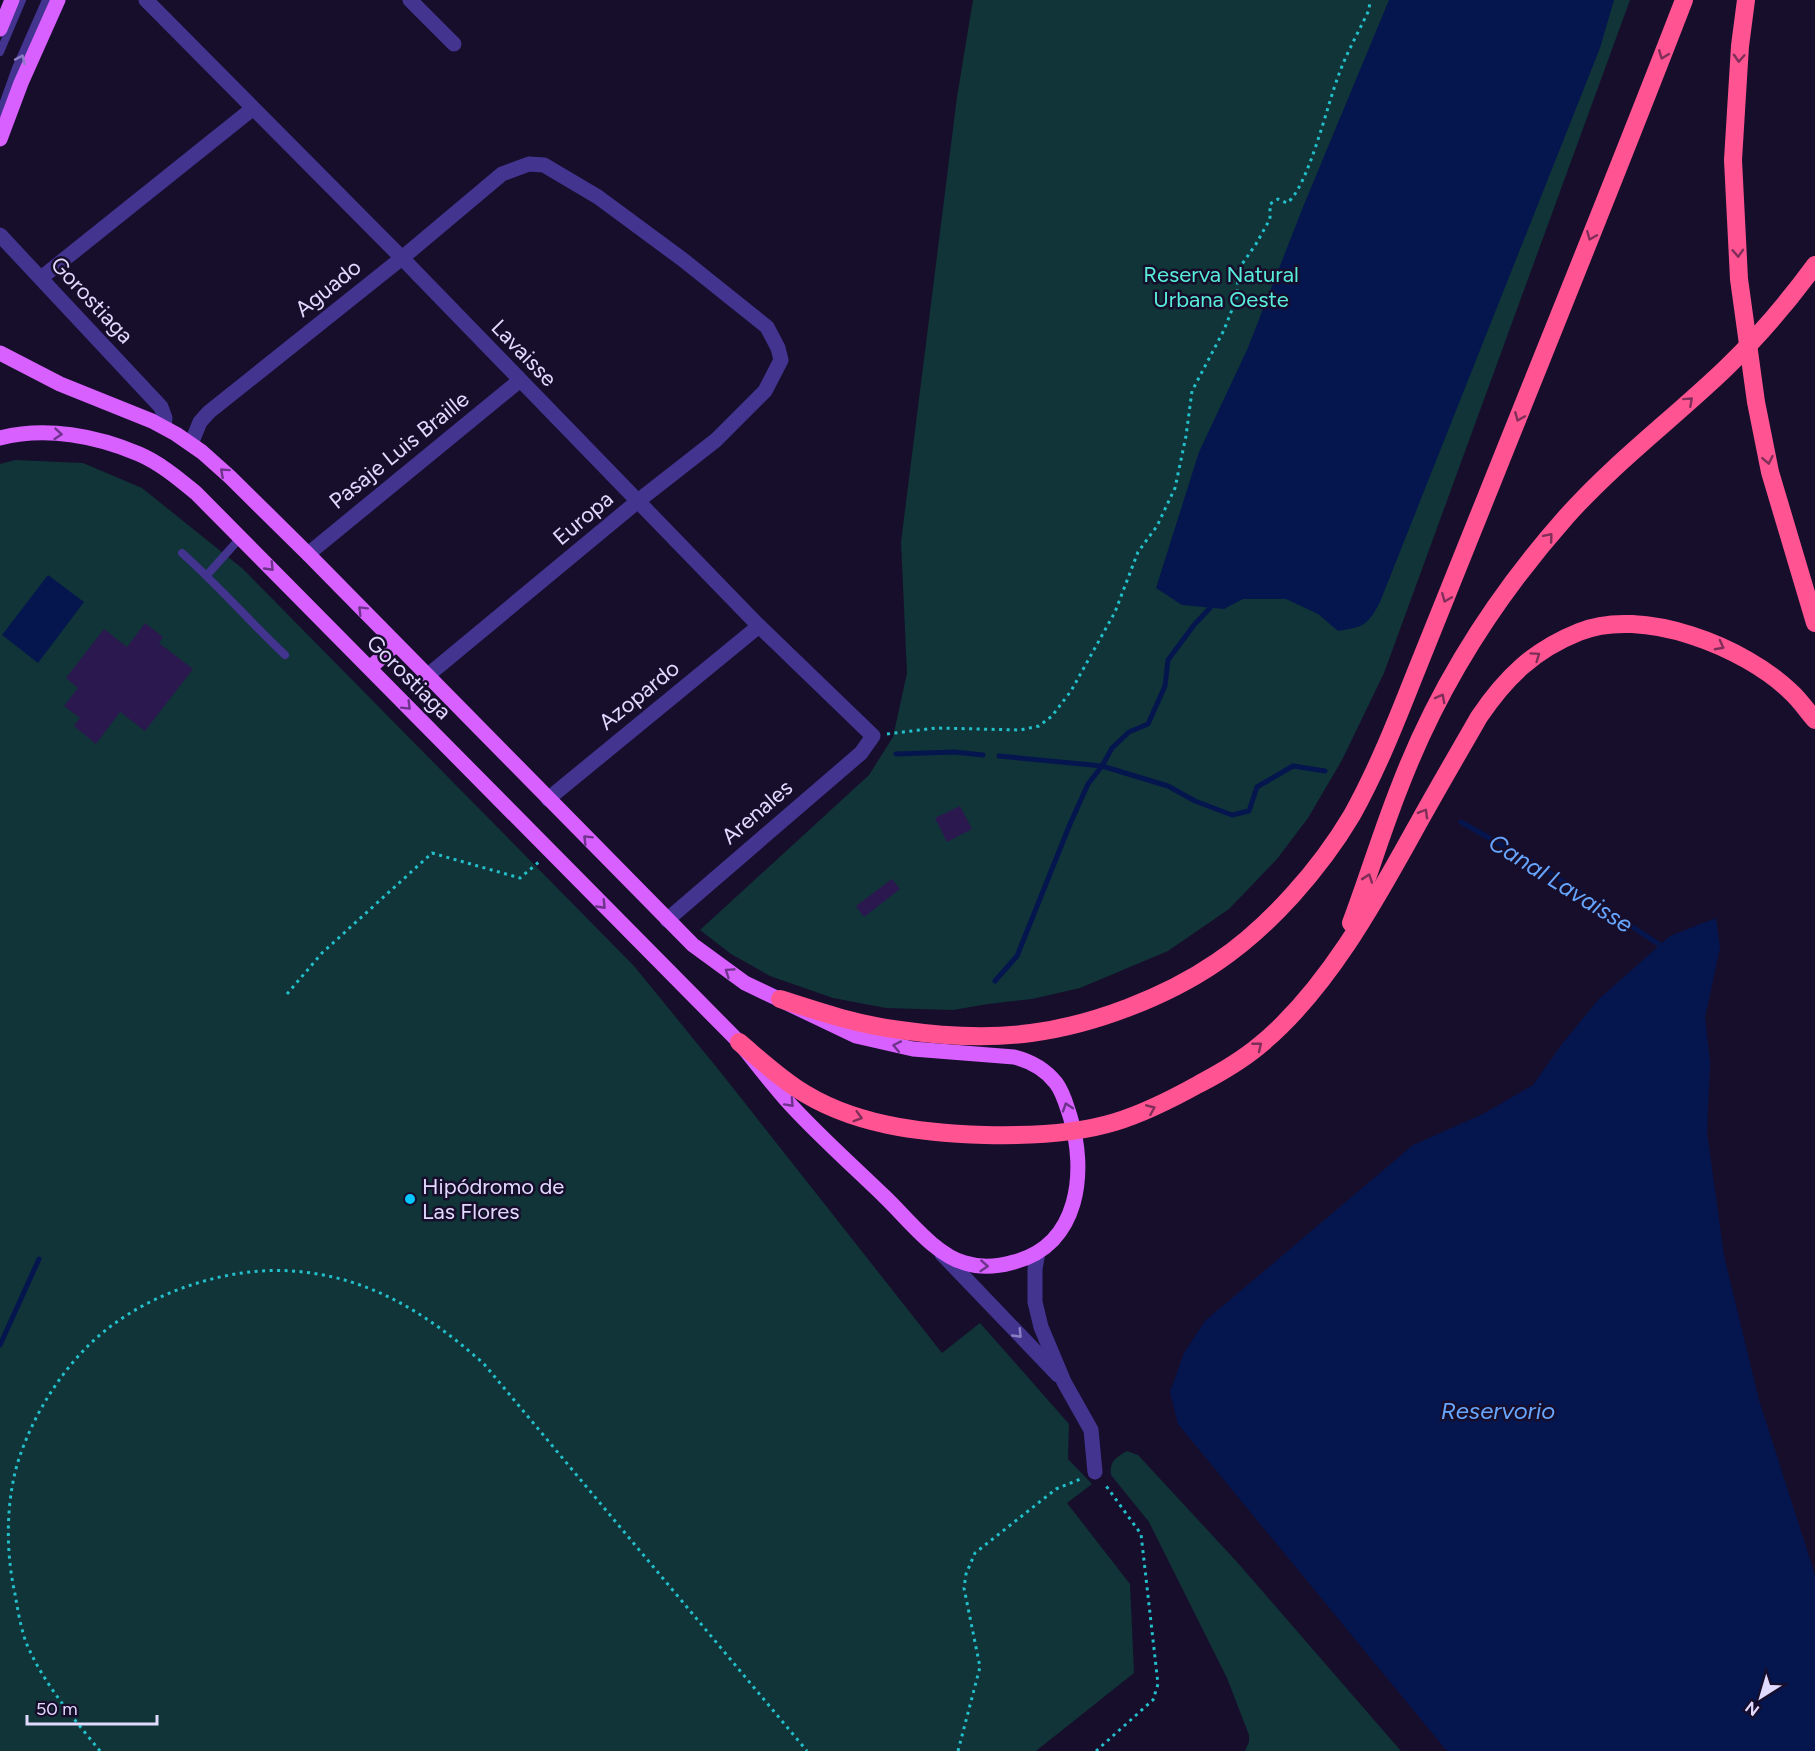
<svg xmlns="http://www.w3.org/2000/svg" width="1815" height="1751" font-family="Figtree,sans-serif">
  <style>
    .green { fill: #103437 }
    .water { fill: #05164f }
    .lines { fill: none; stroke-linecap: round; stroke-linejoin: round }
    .stream { stroke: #05164f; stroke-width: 5 }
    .building { fill: #2a184f }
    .path { stroke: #23bfca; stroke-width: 3; stroke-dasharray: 3 4.5; stroke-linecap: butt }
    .lane { stroke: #433490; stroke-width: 8 }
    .street { stroke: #433490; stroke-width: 15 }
    .primary { stroke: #d860ff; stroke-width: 15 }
    .highway { stroke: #ff5491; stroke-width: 18 }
    .oneway { stroke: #7f2e59 }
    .oneway2 { stroke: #8b7ec2 }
    .oneway3 { stroke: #6e338b }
    .poi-dot { fill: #05c7ff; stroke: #170e2c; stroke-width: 2 }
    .labels { text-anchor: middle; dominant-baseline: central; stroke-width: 5; stroke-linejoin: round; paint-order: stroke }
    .park-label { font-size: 22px; fill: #58edda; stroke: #170e2c }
    .street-label { font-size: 22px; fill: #e2d9ff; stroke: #170e2c }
    .poi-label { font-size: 22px; fill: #e2d9ff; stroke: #170e2c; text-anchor: start }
    .water-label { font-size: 24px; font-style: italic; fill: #67a6ff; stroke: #170e2c }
  </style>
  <rect width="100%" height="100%" fill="#170e2c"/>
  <!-- green -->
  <g class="green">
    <polygon points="973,0 1630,0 1384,673 1342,760 1308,818 1277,859 1229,909 1168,951 1080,988 1032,999 988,1004 953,1010 886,1008 833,998 770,976 731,954 700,930 869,775 893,737 907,673 901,542 957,97"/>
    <polygon points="15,460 83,463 142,488 243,569 634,966 722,1074 942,1353 980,1323 1069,1424 1068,1459 1092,1484 1067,1503 1130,1584 1134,1673 1036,1751 0,1751 0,464"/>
    <path d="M1127,1451L1138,1455L1237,1562L1401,1751H1245L1249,1742V1735L1227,1678L1149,1522L1111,1475C1109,1462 1116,1457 1127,1451Z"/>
  </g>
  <!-- water -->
  <g class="water">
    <path d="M1389,0H1614L1600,48L1380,602C1368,625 1364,627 1338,631L1318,614L1286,599H1243L1224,609L1182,605L1156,588L1199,452L1247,350L1303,207Z"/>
    <polygon points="48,575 84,602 38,663 2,635"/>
    <polygon points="1716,918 1720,948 1705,1017 1710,1063 1707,1132 1724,1256 1759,1400 1815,1575 1815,1751 1447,1751 1178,1424 1170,1392 1184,1353 1205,1321 1413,1145 1483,1114 1533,1085 1562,1044 1599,999 1670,936"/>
  </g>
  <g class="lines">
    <!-- stream -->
    <g class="stream">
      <polyline points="896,754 954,752 983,755"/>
      <polyline points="999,756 1102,766 1168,786 1195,801 1232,815 1249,811 1257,787 1293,766 1325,771"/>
      <polyline points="1461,822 1541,867 1660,945"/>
      <polyline points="995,981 1017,956 1070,824 1088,784 1102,766 1112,748 1129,732 1148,724 1165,686 1168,660 1194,625 1210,608"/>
      <polyline points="0,1345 39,1259"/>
    </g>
  </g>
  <!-- building -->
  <g class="building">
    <polygon points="145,623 163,637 159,643 193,669 145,731 120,712 96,744 74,726 80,718 64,706 78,688 66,678 104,629 127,647"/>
    <polygon points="960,806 972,829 947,842 935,818"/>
    <polygon points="892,879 900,889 864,917 856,906"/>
  </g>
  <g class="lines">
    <!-- path -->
    <g class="path">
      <path d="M887,734L936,728L1020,730L1039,726L1052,716L1071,691L1115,612L1138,552L1157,526L1175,488L1186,436L1192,391L1224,330L1237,297L1238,270L1256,244L1270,219V204L1278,199L1287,203C1308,188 1328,102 1339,74C1347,52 1359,31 1369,10L1370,0"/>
      <polyline points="287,994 322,953 432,853 520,878 540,861"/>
      <path d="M100,1751C74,1719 45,1685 28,1647C21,1631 18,1611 15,1594C7,1558 6,1518 13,1482C17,1460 26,1438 36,1418C49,1393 66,1368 86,1348C135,1297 222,1266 292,1271C369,1276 428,1314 484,1364L807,1751"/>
      <polyline points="958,1751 980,1667 964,1588 966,1574 975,1553 1056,1489 1083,1478"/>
      <polyline points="1096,1751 1153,1700 1158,1684 1141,1534 1104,1483"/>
    </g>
    <!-- lane -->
    <g class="lane">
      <polyline points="0,52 22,0"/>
      <polyline points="0,113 16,68 46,0"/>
      <path d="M182,553C218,585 250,622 285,655"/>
      <polyline points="207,575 241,537"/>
    </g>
    <!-- street -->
    <g class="street">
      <polyline points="146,0 402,258 759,626 873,736 861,753 667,920"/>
      <polyline points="410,0 454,44"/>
      <polyline points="0,235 161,407 165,418 164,427"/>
      <polyline points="41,278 252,109"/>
      <polyline points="191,444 200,422 209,412 402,258 502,174 529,164 544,165 598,197 682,259 767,327 778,348 781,360 765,391 716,440 638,501 427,676"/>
      <polyline points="308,554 519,381"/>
      <polyline points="548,799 759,626"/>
      <polyline points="1038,1252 1035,1269 1035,1302 1041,1327 1064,1382 1091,1430 1095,1472"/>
      <polyline points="942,1254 1058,1375"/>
    </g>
    <!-- primary -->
    <g class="primary">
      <polyline points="0,29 12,0"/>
      <polyline points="0,139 21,83 58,0"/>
      <path d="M0,353L60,384L152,421L176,434L202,452L230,477L308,554L693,945L745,983L856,1036L913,1049L1014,1057C1030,1061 1045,1069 1056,1083C1063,1092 1066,1104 1070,1116C1087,1171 1080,1245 1014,1262C997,1267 981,1268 965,1263C935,1255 907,1218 885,1197C853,1166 818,1135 788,1102C771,1083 755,1062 739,1042L196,493C179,479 160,463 139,454C97,436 46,426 0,438"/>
      <polyline points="370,668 396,644"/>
    </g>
    <!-- highway -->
    <g class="highway">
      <polyline points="1746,0 1740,46 1733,160 1739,279 1756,402 1770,472 1815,623"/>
      <path d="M1351,923C1368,878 1382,831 1400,786C1438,687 1496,596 1566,517C1615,462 1674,418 1726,368C1759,336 1788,302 1815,265"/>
      <path d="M780,999C820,1012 859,1025 900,1030C942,1036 988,1039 1031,1033C1093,1025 1166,997 1217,962C1269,927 1320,869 1352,815C1377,770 1396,722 1415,674C1439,614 1463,555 1487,495C1553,330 1620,166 1684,0"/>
      <path d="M739,1042C758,1058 775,1074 796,1088C851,1125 920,1133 985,1135C1026,1136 1076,1134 1115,1122C1145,1113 1172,1099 1199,1084C1220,1073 1241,1061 1260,1045C1328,989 1377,898 1419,822C1439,786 1459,752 1479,717C1506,677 1534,650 1579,632C1642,606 1745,647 1791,692C1800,700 1807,711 1815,720"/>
    </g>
  </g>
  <!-- one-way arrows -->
  <defs><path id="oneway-chevron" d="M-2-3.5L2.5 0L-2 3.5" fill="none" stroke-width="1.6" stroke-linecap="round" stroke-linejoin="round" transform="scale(1.5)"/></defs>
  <g class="oneway">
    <use href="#oneway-chevron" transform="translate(1663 55) rotate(111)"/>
    <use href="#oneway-chevron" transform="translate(1739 58) rotate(93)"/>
    <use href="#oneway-chevron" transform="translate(1591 236) rotate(112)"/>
    <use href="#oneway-chevron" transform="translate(1738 253) rotate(87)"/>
    <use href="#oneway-chevron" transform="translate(1689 401) rotate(-42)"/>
    <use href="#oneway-chevron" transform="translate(1519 417) rotate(112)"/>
    <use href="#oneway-chevron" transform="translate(1768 460) rotate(79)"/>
    <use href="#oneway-chevron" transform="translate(1549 537) rotate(-50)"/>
    <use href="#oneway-chevron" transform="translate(1446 598) rotate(112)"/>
    <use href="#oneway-chevron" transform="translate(1720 646) rotate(28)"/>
    <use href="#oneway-chevron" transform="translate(1536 656) rotate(-35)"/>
    <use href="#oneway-chevron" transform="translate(1441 698) rotate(-62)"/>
    <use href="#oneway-chevron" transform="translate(1424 813) rotate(-60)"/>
    <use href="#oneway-chevron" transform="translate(1368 878) rotate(-71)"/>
    <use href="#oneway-chevron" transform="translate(1258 1046) rotate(-39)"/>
    <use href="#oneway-chevron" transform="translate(1151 1109) rotate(-23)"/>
    <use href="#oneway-chevron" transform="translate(858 1117) rotate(16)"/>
  </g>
  <g class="oneway2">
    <use href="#oneway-chevron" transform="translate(21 59) rotate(-66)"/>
    <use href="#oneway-chevron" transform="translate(1018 1334) rotate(46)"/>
  </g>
  <g class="oneway3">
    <use href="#oneway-chevron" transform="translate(58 434) rotate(5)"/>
    <use href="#oneway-chevron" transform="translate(224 472) rotate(-138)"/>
    <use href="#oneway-chevron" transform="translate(270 567) rotate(46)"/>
    <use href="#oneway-chevron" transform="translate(362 610) rotate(-135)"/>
    <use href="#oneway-chevron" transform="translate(407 706) rotate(45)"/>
    <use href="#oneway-chevron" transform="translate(587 839) rotate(-135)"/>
    <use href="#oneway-chevron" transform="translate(602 905) rotate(46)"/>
    <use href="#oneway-chevron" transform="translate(729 972) rotate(-146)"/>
    <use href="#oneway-chevron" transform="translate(897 1046) rotate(-169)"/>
    <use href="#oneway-chevron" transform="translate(790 1103) rotate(47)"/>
    <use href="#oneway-chevron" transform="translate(1067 1107) rotate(-108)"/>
    <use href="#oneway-chevron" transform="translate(984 1266) rotate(4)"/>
  </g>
  <!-- markers -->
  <circle class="poi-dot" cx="410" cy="1199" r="6"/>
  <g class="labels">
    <!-- park labels -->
    <g class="park-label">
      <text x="1221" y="274">Reserva Natural<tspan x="1221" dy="25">Urbana Oeste</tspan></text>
    </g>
    <!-- street labels -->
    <g class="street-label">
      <text transform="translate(328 288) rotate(-39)">Aguado</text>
      <text transform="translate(92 300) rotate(47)">Gorostiaga</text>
      <text transform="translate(524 353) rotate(46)">Lavaisse</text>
      <text transform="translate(399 450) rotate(-39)">Pasaje Luis Braille</text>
      <text transform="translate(583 518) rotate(-40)">Europa</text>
      <text transform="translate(409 677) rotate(45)">Gorostiaga</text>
      <text transform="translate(639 695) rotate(-39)">Azopardo</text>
      <text transform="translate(757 812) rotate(-41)">Arenales</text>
    </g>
    <!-- poi labels -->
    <g class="poi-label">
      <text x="422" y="1186">Hipódromo de<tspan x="422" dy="25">Las Flores</tspan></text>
    </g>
    <!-- water labels -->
    <g class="water-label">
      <text transform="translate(1561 883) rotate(32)">Canal Lavaisse</text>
      <text x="1498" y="1410">Reservorio</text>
    </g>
  </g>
  <!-- north arrow -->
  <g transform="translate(1761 1697) rotate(217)" stroke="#170e2c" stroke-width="4.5" paint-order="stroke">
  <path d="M0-4.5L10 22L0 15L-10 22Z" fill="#e2d9ff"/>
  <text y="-9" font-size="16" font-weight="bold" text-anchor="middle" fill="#e2d9ff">N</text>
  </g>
  <!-- scale -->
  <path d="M27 1715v9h130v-9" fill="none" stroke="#e2d9ff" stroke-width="3"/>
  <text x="36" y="1715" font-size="18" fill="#e2d9ff" stroke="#170e2c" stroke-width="4.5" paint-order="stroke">50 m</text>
</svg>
